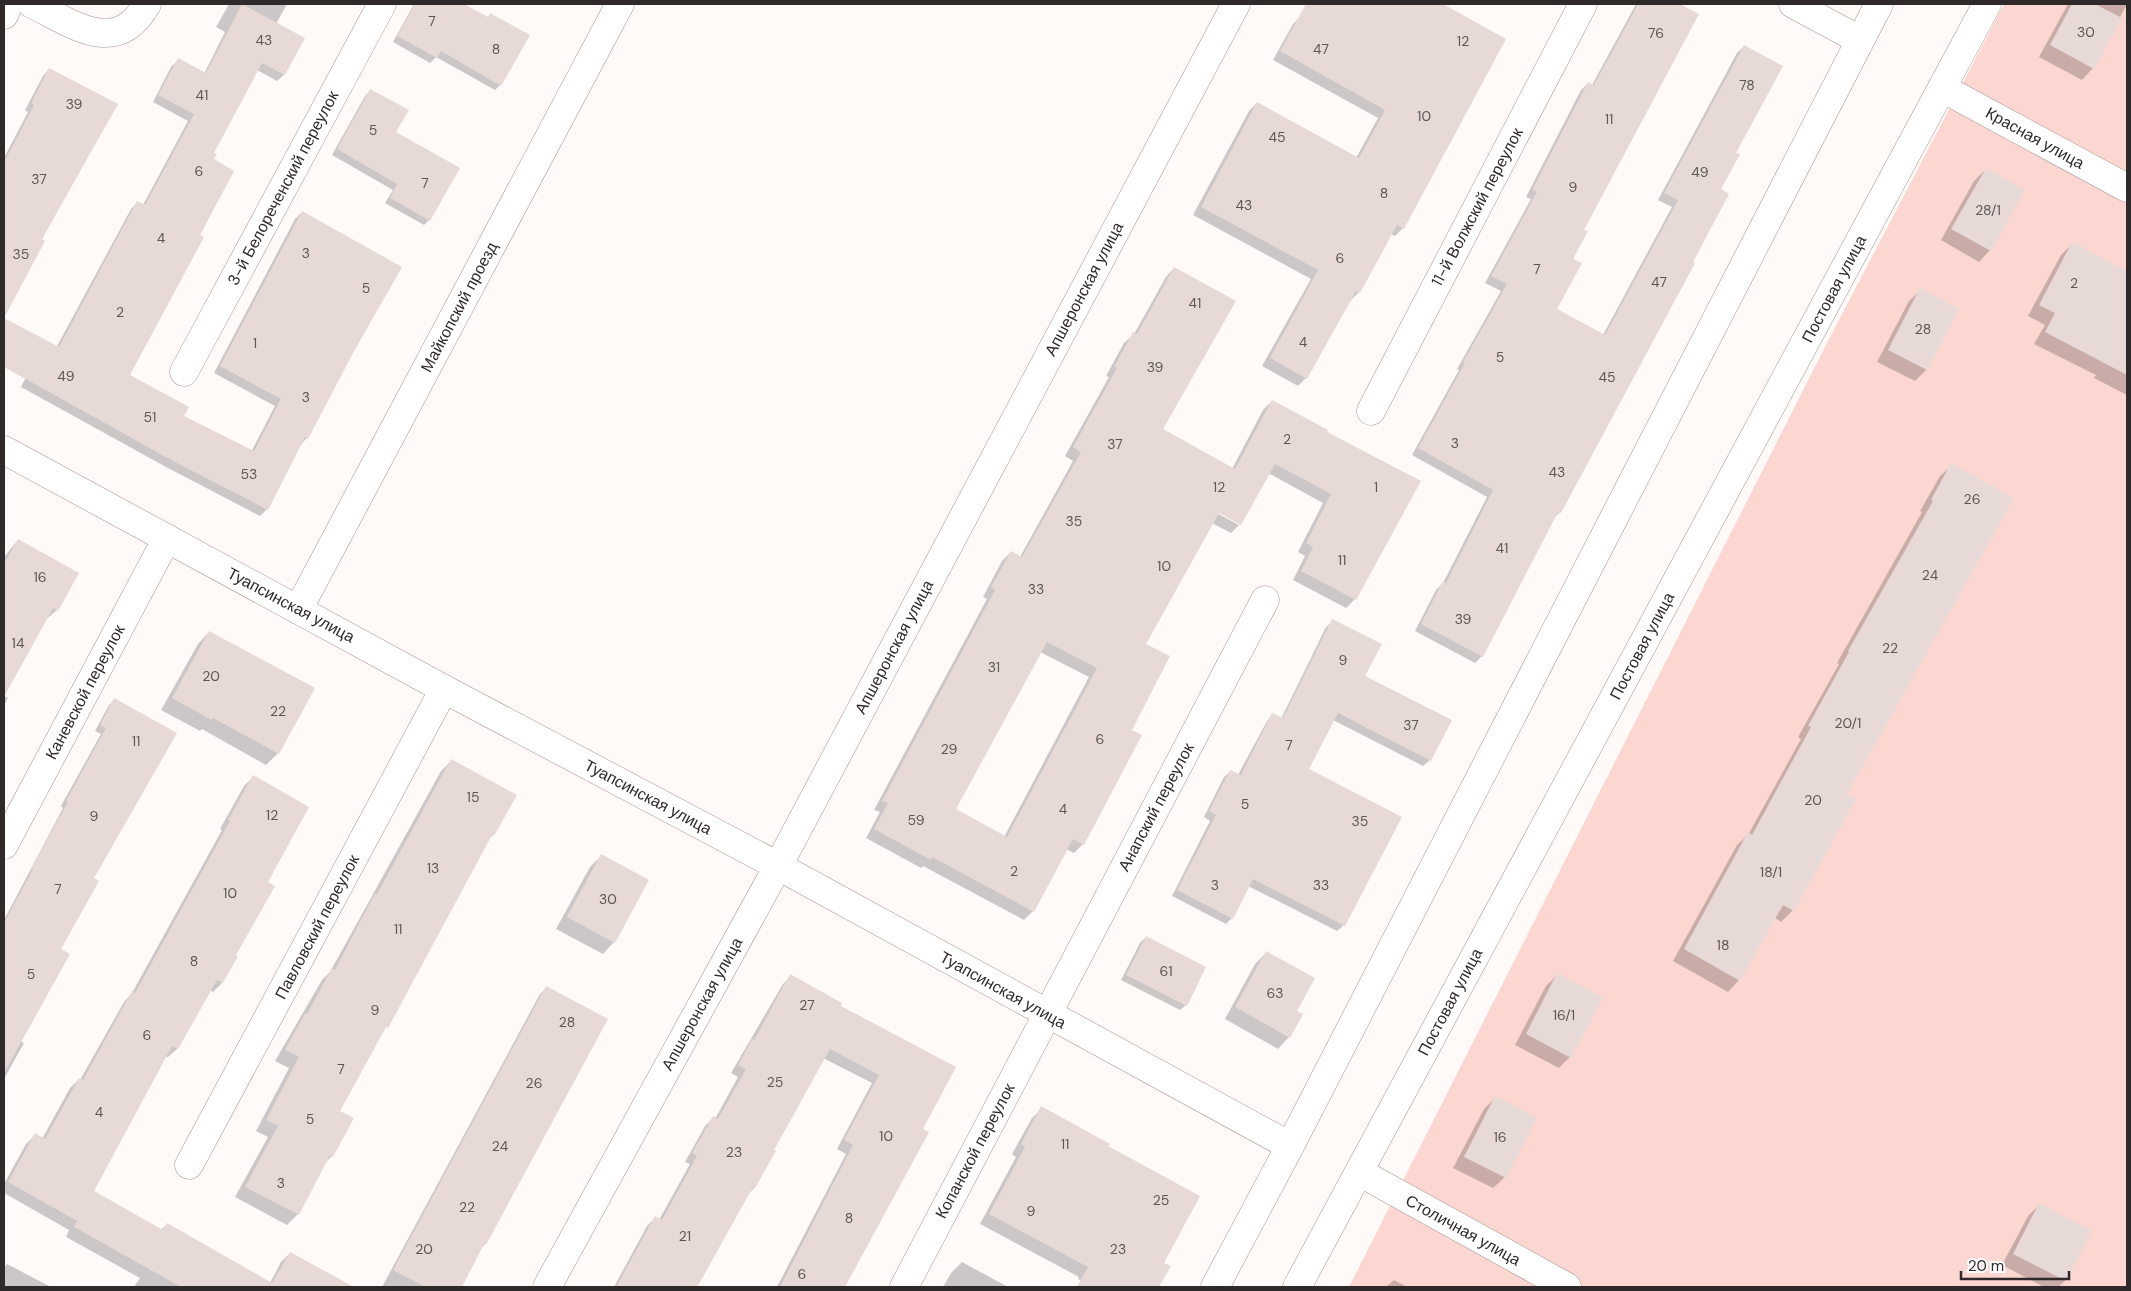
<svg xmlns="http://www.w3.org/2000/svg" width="2131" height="1291" font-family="'DM Sans',sans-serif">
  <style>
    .green { fill: #fcd7d1 }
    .shadow { fill: #0003; fill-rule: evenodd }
    .building { fill: #e6d9d6; fill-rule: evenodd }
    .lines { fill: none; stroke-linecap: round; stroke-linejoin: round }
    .minor-casing { stroke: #a39794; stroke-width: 29 }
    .minor { stroke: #fff; stroke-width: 28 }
    .labels { text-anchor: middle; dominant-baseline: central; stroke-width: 4; stroke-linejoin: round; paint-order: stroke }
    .number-label { font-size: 14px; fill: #5d5654 }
    .street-label { font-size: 16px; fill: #2f2a29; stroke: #fff }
  </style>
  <rect width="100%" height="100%" fill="#fff9f8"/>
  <!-- green -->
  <polygon class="green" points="2004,4 2127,4 2127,1287 1349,1287 1828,341"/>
  <!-- shadow -->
  <g class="shadow">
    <polygon points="229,4 287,4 276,24 303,38 284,75 277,81 257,70 212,153 199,235 128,376 183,416 251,452 275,406 214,373 295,219 302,212 352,353 307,438 300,445 267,509 260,516 166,467 21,387 26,377 4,365 4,320 56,348 131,209 138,202 143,205 188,121 153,102 171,67 178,60 204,74 225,32 216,27"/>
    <polygon points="414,4 462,4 487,18 490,14 500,85 495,90 436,57 430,63 393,42"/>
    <polygon points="1308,4 1446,4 1403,228 1395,236 1391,234 1359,292 1350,301 1306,378 1298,386 1262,366 1311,279 1193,215 1249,111 1257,103 1356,158 1378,118 1273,60 1293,24 1302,15"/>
    <polygon points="1636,4 1663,4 1668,7 1670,4 1678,4 1698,14 1583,230 1556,310 1603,335 1672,207 1658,200 1737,53 1744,46 1735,153 1719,190 1560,512 1553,519 1482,656 1475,663 1415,631 1436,590 1443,583 1487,497 1412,455 1459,370 1457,369 1501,291 1485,283 1531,199 1526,197 1581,90 1588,83 1592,85"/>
    <polygon points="2068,4 2127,4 2093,68 2082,80 2039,57"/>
    <polygon points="49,69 40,240 43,242 4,316 4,158 28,112 25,110 43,76"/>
    <polygon points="370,91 395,132 429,220 424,225 385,203 393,190 332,155 365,96"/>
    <polygon points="1986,169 1990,250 1979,262 1941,240 1974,181"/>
    <polygon points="2073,243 2105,265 2127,276 2127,395 2094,378 2096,375 2034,344 2045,325 2028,316 2061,255"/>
    <path d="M1174,268L1161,430L1232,469L1263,410L1272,401L1327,431L1355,599L1346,608L1293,580L1305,556L1298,552L1323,503L1268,473L1239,525V523L1214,509L1213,511L1239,525L1231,533L1212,523L1145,644L1130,730L1083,844L1074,853L1066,849L1033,911L1024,920L923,866L921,868L866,838L880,812L874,810L987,599L983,597L1002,561L1011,552L1020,557L1073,461L1065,456L1109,377L1106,376L1124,343L1134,334L1166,277ZM1040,652L1089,677L1004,837L954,810Z"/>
    <polygon points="1921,290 1957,309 1926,370 1915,381 1877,362 1909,301"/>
    <polygon points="1952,465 1846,795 1793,910 1781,922 1775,918 1739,980 1728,992 1673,961 1737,845 1748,835 1801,739 1798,737 1839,664 1837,663 1922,512 1920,511 1940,476"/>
    <polygon points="18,540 57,610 44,621 4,694 4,557"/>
    <polygon points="1333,621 1364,677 1430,760 1423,766 1333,720 1308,770 1344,925 1337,931 1248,886 1232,918 1226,924 1172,896 1210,821 1204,817 1224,777 1231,771 1238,775 1267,721 1273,714 1281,719 1326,627"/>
    <polygon points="209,632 278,753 266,765 202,729 200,731 161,710 198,644"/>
    <polygon points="4,696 8,698 4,705"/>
    <polygon points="115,700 92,878 20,1041 24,1043 4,1079 4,920 63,808 61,806 101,734 95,731 109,705"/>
    <polygon points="452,760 515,796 494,834 487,841 339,1112 332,1156 324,1164 298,1214 287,1225 235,1197 268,1137 256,1131 289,1068 275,1061 322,980 330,972 441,771"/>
    <polygon points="253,777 266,882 235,955 236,956 222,983 213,992 210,990 177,1049 168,1057 165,1056 92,1192 161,1230 167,1224 270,1283 281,1262 290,1253 324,1272 315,1287 134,1287 140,1278 66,1237 69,1230 4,1193 4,1184 26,1144 35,1135 42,1139 70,1088 79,1079 80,1080 124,1002 132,993 222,830 220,829 244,786"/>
    <polygon points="601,856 614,942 603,954 556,929 590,867"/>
    <polygon points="1146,937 1186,1005 1180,1010 1121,980 1140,943"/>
    <polygon points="1267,952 1295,1011 1289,1037 1278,1049 1225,1019 1255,964"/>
    <polygon points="1558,974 1570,1057 1559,1068 1515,1045 1546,986"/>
    <polygon points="791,976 839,1006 921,1130 928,1133 844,1287 777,1287 846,1154 837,1149 872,1083 823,1058 772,1150 754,1188 748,1194 697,1287 614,1287 647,1226 655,1218 659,1220 690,1164 685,1162 705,1126 713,1118 715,1119 738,1077 731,1073 783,984"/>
    <polygon points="546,988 606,1020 486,1243 481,1248 460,1287 382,1287 540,994"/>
    <polygon points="1495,1098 1505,1177 1493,1188 1453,1168 1484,1109"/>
    <polygon points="1042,1108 1107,1146 1162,1263 1169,1267 1158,1287 1092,1287 1078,1279 1079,1277 980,1224 1016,1157 1012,1154 1032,1118"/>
    <polygon points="2039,1205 2090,1231 2065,1281 2058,1287 2044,1287 2002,1265 2028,1216"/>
    <polygon points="962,1262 1008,1287 943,1287 951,1273"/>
    <polygon points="7,1264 51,1287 4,1287 4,1267"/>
    <polygon points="1394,1280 1407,1287 1386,1287"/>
  </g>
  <!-- building -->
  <g class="building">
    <polygon points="242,4 305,38 285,75 262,63 214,153 217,154 214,159 234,171 200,235 204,237 130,375 189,407 184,416 254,451 281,399 220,366 302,211 402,267 353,353 308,439 305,437 268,510 173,461 4,367 4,162 34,105 31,103 49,68 118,104 42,239 45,241 4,318 59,347 137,201 145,205 194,114 158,95 178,58 206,73"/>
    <polygon points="415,4 464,4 488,17 490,13 530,35 501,86 441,51 437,58 397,36"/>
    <polygon points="1306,4 1443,4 1506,39 1404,229 1397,225 1360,293 1356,291 1307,379 1270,358 1318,270 1201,207 1257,102 1359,158 1385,110 1280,51"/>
    <polygon points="1638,4 1680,4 1699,14 1584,230 1588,231 1573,259 1582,263 1557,309 1605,335 1678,200 1664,193 1744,45 1783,66 1736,153 1740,154 1721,189 1729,194 1693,262 1695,263 1561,513 1558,512 1483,657 1421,624 1443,581 1446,583 1493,490 1418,448 1465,363 1463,362 1507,284 1491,276 1537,192 1532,190 1588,82 1594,85"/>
    <polygon points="2072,4 2095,4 2122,18 2094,69 2050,45"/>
    <polygon points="370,89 409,110 396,132 460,168 430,221 390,198 397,184 337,149"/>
    <polygon points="1986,168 2025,190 1991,251 1951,229"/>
    <polygon points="2072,242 2127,271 2127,375 2045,332 2055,313 2039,305"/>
    <path d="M1174,267L1236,301L1163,429L1235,469L1272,400L1328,430L1327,432L1421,481L1356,600L1301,571L1313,547L1306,543L1331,494L1275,464L1241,525L1219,513L1146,644L1170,656L1132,730L1142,735L1084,845L1073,839L1034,912L932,857L931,860L874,829L888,803L882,801L995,590L991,587L1011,551L1022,557L1081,452L1073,447L1117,368L1114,367L1133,332L1137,334ZM1047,642L1097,668L1007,837L956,809Z"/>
    <polygon points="1920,288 1959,309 1927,370 1888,350"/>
    <polygon points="1951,463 2014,498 1847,794 1856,799 1794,911 1783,905 1740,981 1684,949 1748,832 1752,835 1811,727 1808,726 1849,652 1848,651 1933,501 1931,500"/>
    <polygon points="18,539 79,573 58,611 53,608 4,697 4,564"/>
    <polygon points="1332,619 1382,644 1365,676 1452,720 1431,761 1338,713 1309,769 1402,817 1345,926 1253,879 1233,919 1177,890 1216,815 1209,811 1230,770 1241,775 1272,713 1283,718"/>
    <polygon points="209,631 315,688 279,754 213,718 212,720 172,698"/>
    <polygon points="114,698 177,733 94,878 99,881 61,949 70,954 4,1073 4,923 33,869 31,868 68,802 66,801 106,728 100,725"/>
    <polygon points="451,759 517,795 495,834 493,833 388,1028 386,1027 340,1111 354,1118 333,1157 330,1155 299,1215 245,1187 278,1126 266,1120 299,1057 285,1050 305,1013 307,1014 332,968 335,970 375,893 377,894"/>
    <polygon points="253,775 309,807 268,882 275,886 236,955 238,956 223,983 217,980 178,1049 172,1046 94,1191 163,1230 167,1223 272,1283 290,1252 354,1287 181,1287 74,1227 77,1221 8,1182 35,1133 45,1139 79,1078 83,1080 132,991 135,993 230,821 228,820"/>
    <polygon points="601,854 649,880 615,943 567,917"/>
    <polygon points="1146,936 1206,967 1187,1006 1126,975"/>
    <polygon points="1266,951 1315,978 1297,1011 1303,1014 1290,1038 1235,1007"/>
    <polygon points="1557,973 1603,997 1571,1058 1526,1034"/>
    <polygon points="790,974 842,1003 841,1006 956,1067 923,1129 929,1132 845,1287 780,1287 853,1145 844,1140 879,1075 830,1049 774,1150 776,1151 755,1188 753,1187 697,1287 616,1287 655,1216 662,1220 697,1156 692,1153 713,1116 718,1119 746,1069 738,1065 752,1039 754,1040"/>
    <polygon points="546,986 608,1019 487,1243 485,1242 462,1287 426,1287 393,1270"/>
    <polygon points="1495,1096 1537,1118 1506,1178 1464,1157"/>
    <polygon points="1041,1106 1110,1144 1108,1146 1200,1196 1164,1263 1171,1266 1159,1287 1077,1287 1088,1267 989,1214 1025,1147 1021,1144"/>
    <polygon points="2039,1203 2092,1231 2066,1281 2013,1254"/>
  </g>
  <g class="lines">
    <!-- minor casing -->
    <g class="minor-casing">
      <g id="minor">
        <path d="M32,4C74,24 116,58 147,4"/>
        <polyline points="1793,4 1860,40"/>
        <polyline points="4,15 9,4"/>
        <polyline points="1942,88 2127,188"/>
        <polyline points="184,372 382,4"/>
        <polyline points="1371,411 1583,4"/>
        <polyline points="4,450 444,689 778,866 1290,1146"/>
        <polyline points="298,610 620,4"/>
        <polyline points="4,845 167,538"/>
        <polyline points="189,1165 444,689"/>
        <polyline points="1359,1172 1567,1287"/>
        <polyline points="547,1287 778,866 1236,4"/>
        <polyline points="904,1287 1265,600"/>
        <polyline points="1215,1287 1290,1146 1879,4"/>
        <polyline points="1297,1287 1987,4"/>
      </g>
    </g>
    <!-- minor -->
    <use href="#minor" class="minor"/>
  </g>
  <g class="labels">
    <!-- number labels -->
    <g class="number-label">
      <text x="432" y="21">7</text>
      <text x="2086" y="32">30</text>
      <text x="1656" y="33">76</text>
      <text x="264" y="40">43</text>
      <text x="1463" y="41">12</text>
      <text x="496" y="49">8</text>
      <text x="1321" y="49">47</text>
      <text x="1747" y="85">78</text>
      <text x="202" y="95">41</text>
      <text x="74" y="104">39</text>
      <text x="1424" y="116">10</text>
      <text x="1609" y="119">11</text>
      <text x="373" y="130">5</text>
      <text x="1277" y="137">45</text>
      <text x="199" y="171">6</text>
      <text x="1700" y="172">49</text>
      <text x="39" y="179">37</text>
      <text x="425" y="183">7</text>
      <text x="1573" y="187">9</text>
      <text x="1384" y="193">8</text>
      <text x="1244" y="205">43</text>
      <text x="1988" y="210">28/1</text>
      <text x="161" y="238">4</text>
      <text x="306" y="253">3</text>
      <text x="21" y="254">35</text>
      <text x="1340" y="258">6</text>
      <text x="1537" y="269">7</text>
      <text x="1659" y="282">47</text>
      <text x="2074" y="283">2</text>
      <text x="366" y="288">5</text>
      <text x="1195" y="303">41</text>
      <text x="120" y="312">2</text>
      <text x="1923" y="329">28</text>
      <text x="1303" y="342">4</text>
      <text x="255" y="343">1</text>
      <text x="1500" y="357">5</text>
      <text x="1155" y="367">39</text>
      <text x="66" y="376">49</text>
      <text x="1607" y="377">45</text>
      <text x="306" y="397">3</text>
      <text x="150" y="417">51</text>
      <text x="1287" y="439">2</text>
      <text x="1455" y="443">3</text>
      <text x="1115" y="444">37</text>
      <text x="1557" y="472">43</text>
      <text x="249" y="474">53</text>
      <text x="1219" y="487">12</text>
      <text x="1376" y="487">1</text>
      <text x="1972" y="499">26</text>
      <text x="1074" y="521">35</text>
      <text x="1502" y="548">41</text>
      <text x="1342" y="560">11</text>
      <text x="1164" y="566">10</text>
      <text x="1930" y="575">24</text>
      <text x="40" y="577">16</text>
      <text x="1036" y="589">33</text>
      <text x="1463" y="619">39</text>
      <text x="18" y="643">14</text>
      <text x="1890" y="648">22</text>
      <text x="1343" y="660">9</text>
      <text x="994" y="667">31</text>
      <text x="211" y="676">20</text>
      <text x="278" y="711">22</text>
      <text x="1848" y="723">20/1</text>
      <text x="1411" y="725">37</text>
      <text x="1100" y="739">6</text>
      <text x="136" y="741">11</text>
      <text x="1289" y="745">7</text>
      <text x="949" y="749">29</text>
      <text x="473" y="797">15</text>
      <text x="1813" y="800">20</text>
      <text x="1245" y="804">5</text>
      <text x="1063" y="809">4</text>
      <text x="272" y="815">12</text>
      <text x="94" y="816">9</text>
      <text x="916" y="820">59</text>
      <text x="1360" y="821">35</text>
      <text x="433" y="868">13</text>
      <text x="1014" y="871">2</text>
      <text x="1771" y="872">18/1</text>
      <text x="1215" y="885">3</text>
      <text x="1321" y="885">33</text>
      <text x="58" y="889">7</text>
      <text x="230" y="893">10</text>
      <text x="608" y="899">30</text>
      <text x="398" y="929">11</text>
      <text x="1723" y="945">18</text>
      <text x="194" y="961">8</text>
      <text x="1166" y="971">61</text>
      <text x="31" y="974">5</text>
      <text x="1275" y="993">63</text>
      <text x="807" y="1005">27</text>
      <text x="375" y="1010">9</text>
      <text x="1564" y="1015">16/1</text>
      <text x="567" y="1022">28</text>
      <text x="147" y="1035">6</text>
      <text x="341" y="1069">7</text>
      <text x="775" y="1082">25</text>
      <text x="534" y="1083">26</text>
      <text x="99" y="1112">4</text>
      <text x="310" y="1119">5</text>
      <text x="886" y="1136">10</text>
      <text x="1500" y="1137">16</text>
      <text x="1065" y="1144">11</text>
      <text x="500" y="1146">24</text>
      <text x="734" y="1152">23</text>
      <text x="281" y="1183">3</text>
      <text x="1161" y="1200">25</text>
      <text x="467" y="1207">22</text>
      <text x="1031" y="1211">9</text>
      <text x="849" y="1218">8</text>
      <text x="685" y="1236">21</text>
      <text x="424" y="1249">20</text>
      <text x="1118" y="1249">23</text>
      <text x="802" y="1274">6</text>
    </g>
    <!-- street labels -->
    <g class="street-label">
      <text transform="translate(2035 138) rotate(29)">Красная улица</text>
      <text transform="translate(283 188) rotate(-62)">3-й Белореченский переулок</text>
      <text transform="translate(1477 207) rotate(-62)">11-й Волжский переулок</text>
      <text transform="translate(1084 289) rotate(-62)">Апшеронская улица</text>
      <text transform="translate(1834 289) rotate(-62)">Постовая улица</text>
      <text transform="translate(459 307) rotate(-62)">Майкопский проезд</text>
      <text transform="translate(291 605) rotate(28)">Туапсинская улица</text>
      <text transform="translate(1642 646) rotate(-62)">Постовая улица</text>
      <text transform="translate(894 647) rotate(-62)">Апшеронская улица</text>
      <text transform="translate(85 692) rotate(-62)">Каневской переулок</text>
      <text transform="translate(648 797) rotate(28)">Туапсинская улица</text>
      <text transform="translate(1156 807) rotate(-62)">Анапский переулок</text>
      <text transform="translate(317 927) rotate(-62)">Павловский переулок</text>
      <text transform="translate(1003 990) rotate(29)">Туапсинская улица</text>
      <text transform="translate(1450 1002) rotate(-62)">Постовая улица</text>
      <text transform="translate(702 1004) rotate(-61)">Апшеронская улица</text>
      <text transform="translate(975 1151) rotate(-62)">Копанской переулок</text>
      <text transform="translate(1463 1230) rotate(29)">Столичная улица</text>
    </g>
  </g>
  <!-- border -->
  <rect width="2131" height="1291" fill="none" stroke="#2f2a29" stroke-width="10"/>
  <!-- scale -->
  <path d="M1961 1271v8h108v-8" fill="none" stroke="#2f2a29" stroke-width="2.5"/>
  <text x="1968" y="1271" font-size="15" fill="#2f2a29" stroke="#ffffff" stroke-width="4" paint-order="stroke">20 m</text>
</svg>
